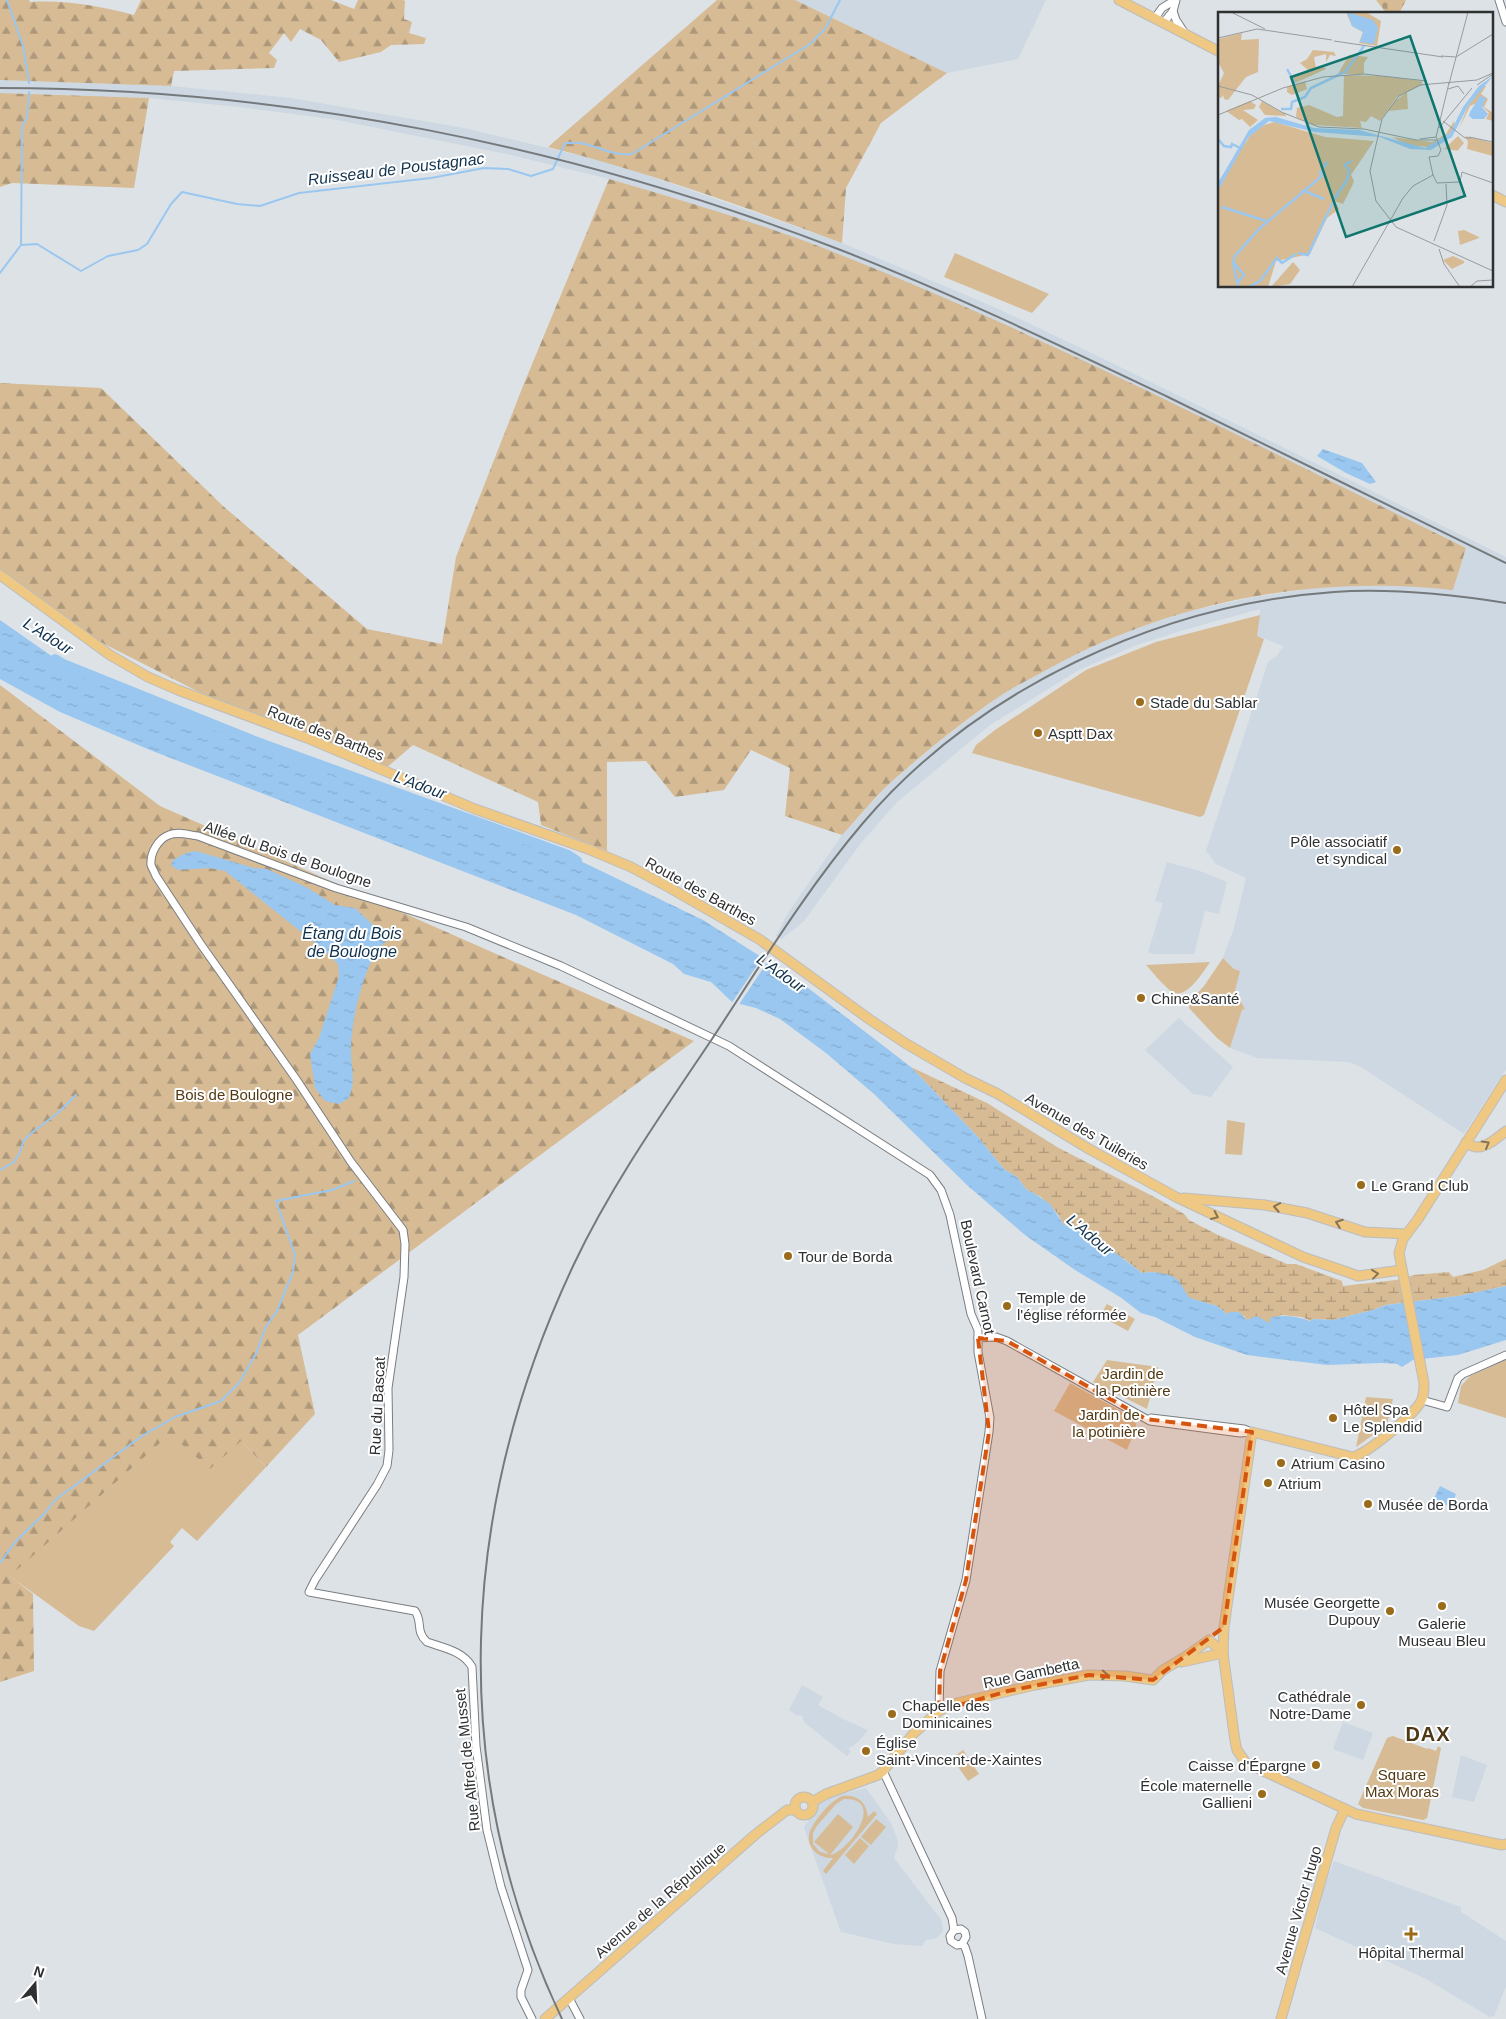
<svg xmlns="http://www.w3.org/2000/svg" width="1506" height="2019" font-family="Arial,sans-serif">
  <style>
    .built { fill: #cdd8e2 }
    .green { fill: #d6bb95; fill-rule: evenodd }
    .forest { fill: url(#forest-firs) }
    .wetland { fill: url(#wetland-marsh) }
    .cemetery { fill: url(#cemetery-stones) }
    .water { fill: url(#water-ripples) }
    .pier { fill: #dde2e6 }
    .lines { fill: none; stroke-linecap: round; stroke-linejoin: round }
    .stream { stroke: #9ac7f0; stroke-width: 2 }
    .river { stroke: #9ac7f0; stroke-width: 10 }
    .minor-casing { stroke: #7a7e82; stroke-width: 9 }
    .major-casing { stroke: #bcbdbd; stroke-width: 11 }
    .minor { stroke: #fff; stroke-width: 7 }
    .major { stroke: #efc883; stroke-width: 9 }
    .rail { stroke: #75797b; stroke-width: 2 }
    .oneway { stroke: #857456 }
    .marked { fill: #d55510; fill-opacity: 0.2; stroke: #d55510; stroke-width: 4; stroke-dasharray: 10 6; stroke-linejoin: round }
    .poi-dot { fill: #996b1b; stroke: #fff; stroke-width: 2 }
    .labels { text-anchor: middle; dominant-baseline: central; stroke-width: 4; stroke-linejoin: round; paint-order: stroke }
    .poi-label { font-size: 15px; fill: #2e3032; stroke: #fff; text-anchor: start }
    .street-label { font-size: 15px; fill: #2e3032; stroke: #fff }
    .park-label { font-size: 15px; fill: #513913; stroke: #fff }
    .water-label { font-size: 16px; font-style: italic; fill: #10324d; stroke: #fff }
    .district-label { font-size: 20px; font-weight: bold; letter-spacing: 1px; fill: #4e3713; stroke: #fff }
    .inset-river { fill: none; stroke: #9ac7f0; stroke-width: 2.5 }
    .inset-road { fill: none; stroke: #979b9e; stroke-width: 1 }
    .view { fill: #0f766e; fill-opacity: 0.15; stroke: #0f766e; stroke-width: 2.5 }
    .inset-edge { fill: none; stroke: #2e3032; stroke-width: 2.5 }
  </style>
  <defs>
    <pattern id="forest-firs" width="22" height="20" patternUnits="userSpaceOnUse" patternTransform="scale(1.25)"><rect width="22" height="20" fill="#d6bb95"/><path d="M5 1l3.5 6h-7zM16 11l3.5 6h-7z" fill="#ae987a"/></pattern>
    <pattern id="wetland-marsh" width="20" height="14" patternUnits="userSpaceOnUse" patternTransform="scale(1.25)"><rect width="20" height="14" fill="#d6bb95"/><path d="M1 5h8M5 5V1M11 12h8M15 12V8" fill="none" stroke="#ae987a"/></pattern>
    <pattern id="cemetery-stones" width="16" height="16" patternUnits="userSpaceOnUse" patternTransform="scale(1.25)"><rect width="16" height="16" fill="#d6bb95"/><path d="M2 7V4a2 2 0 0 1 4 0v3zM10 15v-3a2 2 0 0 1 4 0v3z" fill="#ae987a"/></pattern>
    <pattern id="water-ripples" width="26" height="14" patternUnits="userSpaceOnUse" patternTransform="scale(1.25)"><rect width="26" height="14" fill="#9ac7f0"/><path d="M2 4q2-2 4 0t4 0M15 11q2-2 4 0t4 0" fill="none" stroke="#85abce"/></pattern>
  </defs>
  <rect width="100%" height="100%" fill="#dde2e6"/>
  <!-- built -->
  <g class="built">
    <polygon points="795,0 1046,0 1018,59 947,73"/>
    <polygon points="0,80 171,86 291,98 464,128 595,159 644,174 842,243 992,306 1104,359 1506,557 1506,1069 1464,1134 1361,1067 1349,1062 1257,1058 1230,1048 1242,1010 1245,1009 1235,991 1234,969 1223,958 1234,928 1246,878 1216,864 1206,851 1268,662 1277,656 1283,646 1257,636 1260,609 1187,629 1137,645 1079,670 990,725 897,802 861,843 804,921 782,939 776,936 788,913 842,835 889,784 941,740 1001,695 1059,662 1118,635 1180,613 1249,598 1315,588 1373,585 1415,585 1453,590 1466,548 1031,336 834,253 731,216 609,179 511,155 332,119 239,107 149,98 0,93"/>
    <polygon points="1167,862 1200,871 1227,882 1219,914 1205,911 1194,954 1154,954 1148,952 1163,903 1155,901"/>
    <polygon points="1179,1018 1233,1067 1211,1097 1193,1094 1145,1050"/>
    <polygon points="802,1685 823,1697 818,1705 843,1719 868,1730 858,1742 848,1749 851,1751 847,1756 805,1723 803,1720 803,1717 799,1714 798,1716 789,1710"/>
    <polygon points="1343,1722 1373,1733 1363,1760 1333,1749"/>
    <polygon points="1461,1755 1487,1765 1474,1802 1452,1797"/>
    <polygon points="866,1788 891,1823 897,1838 898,1845 894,1858 942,1921 943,1931 937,1938 926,1940 922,1946 894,1944 841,1932 804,1828 821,1799"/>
    <polygon points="1334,1861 1461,1907 1461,1912 1506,1941 1506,1986 1494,2016 1490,2017 1426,1979 1315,1928 1323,1891"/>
  </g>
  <!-- green -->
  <g class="green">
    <polygon points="955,253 1049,294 1032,313 944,277"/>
    <polygon points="1260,615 1257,636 1264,639 1204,815 1200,817 972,753 976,745 995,730 1086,670 1156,642"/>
    <polygon points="1223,958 1234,969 1240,971 1235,991 1245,1009 1242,1010 1230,1048 1217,1038 1189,1008 1190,1001 1204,986"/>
    <path d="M1210,962C1204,971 1188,997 1175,993C1167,991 1152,971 1146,965Z"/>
    <polygon points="1227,1120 1245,1123 1242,1155 1225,1154"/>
    <polygon points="1107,1304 1135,1319 1128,1331 1100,1316"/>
    <polygon points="1107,1360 1158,1367 1147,1409 1093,1382"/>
    <polygon points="1506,1360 1506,1418 1458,1403 1461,1386 1470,1376"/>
    <polygon points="1070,1383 1130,1416 1136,1424 1136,1428 1127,1450 1054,1411"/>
    <polygon points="1366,1397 1393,1399 1387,1425 1356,1447"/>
    <polygon points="161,1426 241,1441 266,1467 197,1541 182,1528 170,1542 174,1546 94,1631 79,1626 0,1569"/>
    <polygon points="1393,1736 1427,1749 1428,1748 1436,1751 1438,1746 1441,1748 1427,1818 1423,1820 1363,1808 1358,1804 1387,1738"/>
    <polygon points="963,1750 979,1774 968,1781 952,1758"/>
    <path d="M842,1796C858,1794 866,1802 868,1817L874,1811L877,1814L826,1874L823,1871L833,1858C817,1859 802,1844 812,1827C818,1816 831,1801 842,1796ZM844,1799C887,1798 849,1852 830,1855L853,1827L838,1814L814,1842L829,1854L820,1852L813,1844V1833L816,1827L836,1804Z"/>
    <polygon points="876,1819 886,1827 871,1845 861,1837"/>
    <polygon points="860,1838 869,1846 854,1864 845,1855"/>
  </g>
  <!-- forest -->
  <g class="forest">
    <path d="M0,0H29L30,2C68,0 98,6 134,15L141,0H331L354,9L358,0H403L405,1L404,19L412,22L409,33L426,38L424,44L391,45L381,52L339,62L321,40L300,29L291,42L284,33L269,53L277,60L274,68L174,71L171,86L0,80Z"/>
    <path d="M717,0H795L947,73L881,123L846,188L842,243C745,207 648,172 548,147Z"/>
    <polygon points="0,93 149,98 134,188 12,183 0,187"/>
    <path d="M609,179C685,201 762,224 836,253C1052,338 1258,446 1466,548L1453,590C1310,574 1164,603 1039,674C1026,681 1012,688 1000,696C962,722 925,752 890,783C873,799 858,818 842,835L785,816L790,768L751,750L724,790L675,797L646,761L607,762V851L541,825L538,802L413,745L385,769L250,718L63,623L0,573V383L101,388L223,506L367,629L442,644L456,557L523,386Z"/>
    <polygon points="0,685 160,806 694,1041 298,1335 315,1414 266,1467 241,1441 210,1469 170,1434 10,1576 33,1594 34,1671 0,1682"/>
  </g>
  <!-- wetland -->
  <polygon class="wetland" points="911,1067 987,1103 1057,1147 1158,1199 1184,1214 1189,1220 1218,1235 1287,1264 1296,1264 1342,1281 1343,1286 1396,1280 1414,1275 1449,1272 1453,1277 1483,1270 1506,1259 1506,1286 1458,1296 1386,1305 1373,1310 1333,1320 1314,1319 1311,1321 1302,1317 1281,1315 1270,1323 1247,1320 1244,1316 1227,1314 1217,1306 1189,1298 1167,1275 1152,1272 1142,1273 1123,1258 1099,1250 1083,1229 1076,1226 1064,1225 1057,1213 1041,1197 1027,1190 1017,1177 1004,1169 978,1137"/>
  <!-- cemetery -->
  <polygon class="cemetery" points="1376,0 1406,0 1399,14 1387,14"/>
  <!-- water -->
  <g class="water">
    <polygon points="1323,449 1362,463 1376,482 1370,484 1346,473 1317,456"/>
    <path d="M0,620L63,664L252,740L568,855L703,920L799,981L911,1067L978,1137L1004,1169L1017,1177L1027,1190L1034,1193L1050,1204L1064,1225C1071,1227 1077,1225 1083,1229C1091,1234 1096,1252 1105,1252C1108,1252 1111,1251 1113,1251L1142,1273C1151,1271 1171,1273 1178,1280C1183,1286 1185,1293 1190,1298L1217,1306L1227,1314L1230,1312H1239L1247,1320L1257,1316L1269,1323L1271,1317C1285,1315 1297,1316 1310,1321L1314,1319L1333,1320L1373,1310L1386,1305L1458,1296L1506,1286V1340L1458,1355L1413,1360L1402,1367L1397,1364L1382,1363L1327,1365L1247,1355L1195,1337L1155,1317L1141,1313L1120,1297L1075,1270L1025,1235L968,1186L874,1094L826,1053L780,1019L756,1008L732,1002L711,982L684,974L673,964L576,915L150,750L60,712L0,679Z"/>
    <path d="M196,851L254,868L267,869L306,887L335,905L355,908L372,924L396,934C390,939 380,945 376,952C362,976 351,1021 351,1049C351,1069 356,1079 349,1098L339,1104L325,1101L315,1088L310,1054L319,1038L339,976L338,964L325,951L225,871L209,868L178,870L171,865L173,860L186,853Z"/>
    <polygon points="1440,1486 1456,1494 1451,1508 1434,1498"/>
  </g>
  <!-- pier -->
  <polygon class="pier" points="764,955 770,958 738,1006 731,1004"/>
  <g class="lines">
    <!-- stream -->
    <g class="stream">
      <polyline points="7,0 23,46 29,83"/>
      <polyline points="21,245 22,126 27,117 29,92"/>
      <path d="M0,273L21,245L37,244L81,271L108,256L138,250L147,244L171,204L182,192L237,204L260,206L299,193L431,178L484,168L508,169L531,176L553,169L565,143C571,143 579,142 585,144C601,148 614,156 632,154L810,44L825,29L840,0"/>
      <polyline points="0,1170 14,1162 20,1152 24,1140 29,1135 59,1112 76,1095"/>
      <polyline points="0,1563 16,1541 44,1514 55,1500 142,1436 175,1417 221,1401 239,1383 257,1352 265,1328 277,1311 293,1272 295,1255 276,1201 332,1190 354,1181"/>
    </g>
    <!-- river -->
    <polyline class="river" points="55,659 63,664 252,740 568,855 577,861"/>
    <!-- minor casing -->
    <g class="minor-casing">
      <g id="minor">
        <polyline points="1499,0 1506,22"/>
        <polyline points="1173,11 1176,20 1184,32"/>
        <polyline points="1155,18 1162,8 1175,0"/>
        <polyline points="1164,22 1173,11 1176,0"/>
        <polyline points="978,1338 996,1337 1007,1341 1150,1421 1240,1433 1252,1432"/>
        <polyline points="1422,1400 1447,1407 1458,1378 1463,1374 1506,1355"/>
        <polyline points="1151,1418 1244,1429 1251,1432"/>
        <polyline points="883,1771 952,1918 954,1930"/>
        <polyline points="954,1930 950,1936 951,1941 957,1945 962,1944"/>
        <polyline points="954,1930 961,1929 965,1932 966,1937 962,1944"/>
        <polyline points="962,1944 965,1947 968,1956 982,2019"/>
        <polyline points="569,1998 580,2019"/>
        <path d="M532,2019L521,1997V1990L528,1970L501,1887L487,1830L476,1746L472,1667C463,1651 444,1648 427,1642C415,1631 423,1622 415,1611L309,1592L315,1580L377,1485L387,1466L389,1450L388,1388L404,1277L405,1244L403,1230L351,1162L296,1079L200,943L156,876C155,873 152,868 151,865C150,853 158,839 169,835C178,831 189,835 198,836L336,888L466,927L561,966L729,1046L930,1175L941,1190L950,1215L971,1314L978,1330V1352L990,1418L989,1432L966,1580L940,1671L939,1711"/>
      </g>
    </g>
    <!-- major casing -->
    <g class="major-casing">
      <g id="major">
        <polyline points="1119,0 1220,52"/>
        <polyline points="1492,195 1506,202"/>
        <polyline points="0,575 110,655 148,677 178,690 307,738 475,809 588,849 631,867 670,888 759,939 869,1019 905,1043 965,1078 998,1094 1089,1149 1176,1197 1303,1257 1350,1273 1358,1276 1401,1270"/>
        <path d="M1506,1080L1418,1219L1403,1239L1399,1253L1424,1383C1424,1390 1424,1397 1420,1403C1412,1416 1368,1453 1353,1457L1252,1432L1224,1627L1223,1653L1235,1741L1237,1750L1246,1763L1356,1814L1502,1845L1506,1844"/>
        <path d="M1466,1142C1480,1155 1494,1140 1506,1131"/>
        <polyline points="1184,1198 1265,1205 1307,1213 1365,1232 1407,1234"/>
        <polyline points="1182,1662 1223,1653"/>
        <circle cx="804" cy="1806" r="9"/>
        <polyline points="812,1802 826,1794 878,1775 883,1771 914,1733 939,1711 953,1704 1035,1685 1089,1675 1125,1676 1153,1680 1163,1670 1185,1657 1209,1640 1223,1653"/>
        <polyline points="545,2019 756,1834 787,1810 796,1810"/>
        <polyline points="1281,2019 1336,1828 1345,1809"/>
      </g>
    </g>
    <!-- minor -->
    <use href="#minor" class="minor"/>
    <!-- major -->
    <use href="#major" class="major"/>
    <!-- rail -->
    <g class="rail">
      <path d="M0,88C286,88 572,146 838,249C951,293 1059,345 1168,397C1281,452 1393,508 1506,563"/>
      <path d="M562,2019C445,1772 459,1508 574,1264C612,1184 663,1112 712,1039C760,966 806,890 863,823C977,689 1160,604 1334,592C1392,588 1449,594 1506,603"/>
    </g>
  </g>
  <!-- one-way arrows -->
  <defs><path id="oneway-chevron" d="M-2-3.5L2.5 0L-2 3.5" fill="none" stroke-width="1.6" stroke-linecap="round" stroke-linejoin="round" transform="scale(1.25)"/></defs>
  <g class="oneway">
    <use href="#oneway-chevron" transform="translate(1486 1144) rotate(-30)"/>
    <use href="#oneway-chevron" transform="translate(1277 1207) rotate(-170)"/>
    <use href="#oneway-chevron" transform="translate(1215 1216) rotate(25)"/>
    <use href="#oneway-chevron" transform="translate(1339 1223) rotate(-160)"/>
    <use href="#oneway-chevron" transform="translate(1375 1274) rotate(-7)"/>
    <use href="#oneway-chevron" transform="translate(1105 1675) rotate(2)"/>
  </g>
  <!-- marked area -->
  <path class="marked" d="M978,1338L1007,1341L1146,1419L1252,1432L1224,1627L1153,1680L1089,1675L1008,1691L939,1711L940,1671L966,1580L989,1432Z"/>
  <!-- markers -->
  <g class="poi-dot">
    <circle cx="1140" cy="702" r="5"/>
    <circle cx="1038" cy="733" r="5"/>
    <circle cx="1397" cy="850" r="5"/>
    <circle cx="1141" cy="998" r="5"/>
    <circle cx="1361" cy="1185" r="5"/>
    <circle cx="788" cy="1256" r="5"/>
    <circle cx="1007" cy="1306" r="5"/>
    <circle cx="1333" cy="1418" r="5"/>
    <circle cx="1281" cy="1463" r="5"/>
    <circle cx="1268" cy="1483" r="5"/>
    <circle cx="1368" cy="1504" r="5"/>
    <circle cx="1442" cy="1606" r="5"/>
    <circle cx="1390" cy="1611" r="5"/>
    <circle cx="1361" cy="1705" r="5"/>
    <circle cx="892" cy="1714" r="5"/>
    <circle cx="866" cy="1751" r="5"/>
    <circle cx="1316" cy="1765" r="5"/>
    <circle cx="1262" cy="1794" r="5"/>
    <path d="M1408.5 1926.5h5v5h5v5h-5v5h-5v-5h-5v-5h5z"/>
  </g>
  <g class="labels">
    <!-- poi labels -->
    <g class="poi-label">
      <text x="1150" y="702">Stade du Sablar</text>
      <text x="1048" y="733">Asptt Dax</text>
      <text x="1387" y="841" text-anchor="end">Pôle associatif<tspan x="1387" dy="17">et syndical</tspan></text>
      <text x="1151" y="998">Chine&amp;Santé</text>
      <text x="1371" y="1185">Le Grand Club</text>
      <text x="798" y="1256">Tour de Borda</text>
      <text x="1017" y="1297">Temple de<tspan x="1017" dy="17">l'église réformée</tspan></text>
      <text x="1343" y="1409">Hôtel Spa<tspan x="1343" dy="17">Le Splendid</tspan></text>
      <text x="1291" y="1463">Atrium Casino</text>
      <text x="1278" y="1483">Atrium</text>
      <text x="1378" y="1504">Musée de Borda</text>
      <text x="1380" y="1602" text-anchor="end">Musée Georgette<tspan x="1380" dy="17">Dupouy</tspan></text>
      <text x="1442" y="1623" text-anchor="middle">Galerie<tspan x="1442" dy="17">Museau Bleu</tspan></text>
      <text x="1351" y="1696" text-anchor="end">Cathédrale<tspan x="1351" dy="17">Notre-Dame</tspan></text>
      <text x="902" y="1705">Chapelle des<tspan x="902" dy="17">Dominicaines</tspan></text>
      <text x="876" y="1742">Église<tspan x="876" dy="17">Saint-Vincent-de-Xaintes</tspan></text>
      <text x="1306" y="1765" text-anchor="end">Caisse d'Épargne</text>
      <text x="1252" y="1785" text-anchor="end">École maternelle<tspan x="1252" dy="17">Gallieni</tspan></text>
      <text x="1411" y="1952" text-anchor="middle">Hôpital Thermal</text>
    </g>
    <!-- street labels -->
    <g class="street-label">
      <text transform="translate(326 733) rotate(22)">Route des Barthes</text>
      <text transform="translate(288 854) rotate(19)">Allée du Bois de Boulogne</text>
      <text transform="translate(701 891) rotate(29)">Route des Barthes</text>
      <text transform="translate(1087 1131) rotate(30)">Avenue des Tuileries</text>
      <text transform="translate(978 1277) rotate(78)">Boulevard Carnot</text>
      <text transform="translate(377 1406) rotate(-87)">Rue du Bascat</text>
      <text transform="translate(1031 1673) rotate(-12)">Rue Gambetta</text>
      <text transform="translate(467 1760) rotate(-96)">Rue Alfred de Musset</text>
      <text transform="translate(660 1900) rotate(-41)">Avenue de la République</text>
      <text transform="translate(1298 1910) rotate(-74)">Avenue Victor Hugo</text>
    </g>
    <!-- park labels -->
    <g class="park-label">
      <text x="234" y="1094">Bois de Boulogne</text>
      <text x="1133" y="1373">Jardin de<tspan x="1133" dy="17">la Potinière</tspan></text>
      <text x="1109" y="1414">Jardin de<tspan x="1109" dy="17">la potinière</tspan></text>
      <text x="1402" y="1774">Square<tspan x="1402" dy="17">Max Moras</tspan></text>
    </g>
    <!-- water labels -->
    <g class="water-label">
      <text transform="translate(396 169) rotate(-7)">Ruisseau de Poustagnac</text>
      <text transform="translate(48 636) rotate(32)">L'Adour</text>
      <text transform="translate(420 785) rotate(20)">L'Adour</text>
      <text x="352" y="933">Étang du Bois<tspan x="352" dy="18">de Boulogne</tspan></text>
      <text transform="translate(781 973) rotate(35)">L'Adour</text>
      <text transform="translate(1090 1235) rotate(40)">L'Adour</text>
    </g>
    <!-- district labels -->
    <g class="district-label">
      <text x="1428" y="1734">DAX</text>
    </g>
  </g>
  <!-- overview -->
  <g transform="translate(1218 12)">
    <rect width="275" height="275" fill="#dde2e6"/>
    <path d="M128,0H148L163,9L159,34L141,31L145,20L134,14ZM189,80L190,97L170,99L177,89ZM240,124L246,131L239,139H242L226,137ZM247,124L275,131V144L249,137L250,130ZM131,173L134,174L125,192L116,189L124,174ZM235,244L246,249V251L234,257L225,248ZM75,250L82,258L72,272L53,275Z" fill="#d6bb95"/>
    <path d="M24,21L23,28L41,27L40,60L28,65L10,88L6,87L5,83L3,86L0,85V74L6,61L0,50V27ZM95,38L116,40L118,44L112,43L108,50V42L96,45L98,56L105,54L108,57L75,72L69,58L75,65L90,58L82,51L89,47ZM131,43L150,45L146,51V62H120ZM126,63L164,64L204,69V73L179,85L162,109L153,104L148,110L142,109L144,116L95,113L78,105L79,96L91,93L119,105L125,104ZM87,69L89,77L74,83L69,80V75ZM265,74H268L263,82L270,87L266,95L275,101V109L268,107L271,101L264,94L267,87L252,94L240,119L250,94ZM32,89L38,93L36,97L25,98L40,108L32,115L24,107L21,108L8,99ZM44,89L68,103V104L47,103L41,95ZM57,110L107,125L156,129L133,163L136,169L134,174H125L117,189L121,197L109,206L92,242L58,249L50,275H0V170L32,124L46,113ZM246,218L261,225V226L242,233L240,219Z" fill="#d6bb95"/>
    <path d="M236,109L237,116L232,121L209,135L190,133L174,125L214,130L228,122Z" fill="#d6bb95"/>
    <path d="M129,0L155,8L160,16L156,32L142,30L145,20L134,14ZM275,64L250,94L234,125L213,138L192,137L162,125L97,120L51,109L30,126L0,179V171L31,118L47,106L58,105L96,116L141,118L207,136L232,121L245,95L261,74ZM262,84L268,86L264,95L270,102L266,107H255L251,104L252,100Z" fill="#9ac7f0"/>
    <path class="inset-river" d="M69,57L77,71M63,97H73L74,90L87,85L93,76L127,60L146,34M0,127L6,134L13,135L14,132L22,136M84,178L106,187M115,189L129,168L131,158L127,153L133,149M4,195L48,209M80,241L90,243L115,190M16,251L26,263L19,271M20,275L15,250L17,244L42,216L104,164L102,161L109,150M31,275L42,269L59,246L64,251L78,242"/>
    <path class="inset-road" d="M13,0L47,17M0,26L39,17L114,28M116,29L225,45M223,44L238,45L275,22M275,61L259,68L202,73L181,84L164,107L152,159L158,189L178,215L275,259M231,71L218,125L223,138L220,144L211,145L215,163L219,171L242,170L244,160L275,171M231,72L250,0M259,73L275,62M0,74L34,83L67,102M230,77L240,74L246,82M66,101L101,115L146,117L198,128H218M0,103L65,76L105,65L146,62L209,69M225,109L247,126H253M221,116L254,76M251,125L275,130M202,127L218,125M216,229L229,193L228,172M221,237L226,252L242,275M134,275L185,186L195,174L215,163M252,275L259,269L275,268"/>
    <path class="view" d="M192,24L247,184L128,225L73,65Z"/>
    <rect width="275" height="275" class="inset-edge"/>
  </g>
  <!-- north arrow -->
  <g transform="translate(35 1984) rotate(19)" stroke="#ffffff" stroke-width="4" paint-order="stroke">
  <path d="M0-4L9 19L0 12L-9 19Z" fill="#2e3032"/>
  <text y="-8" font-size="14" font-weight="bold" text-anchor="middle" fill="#2e3032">N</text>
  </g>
</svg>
